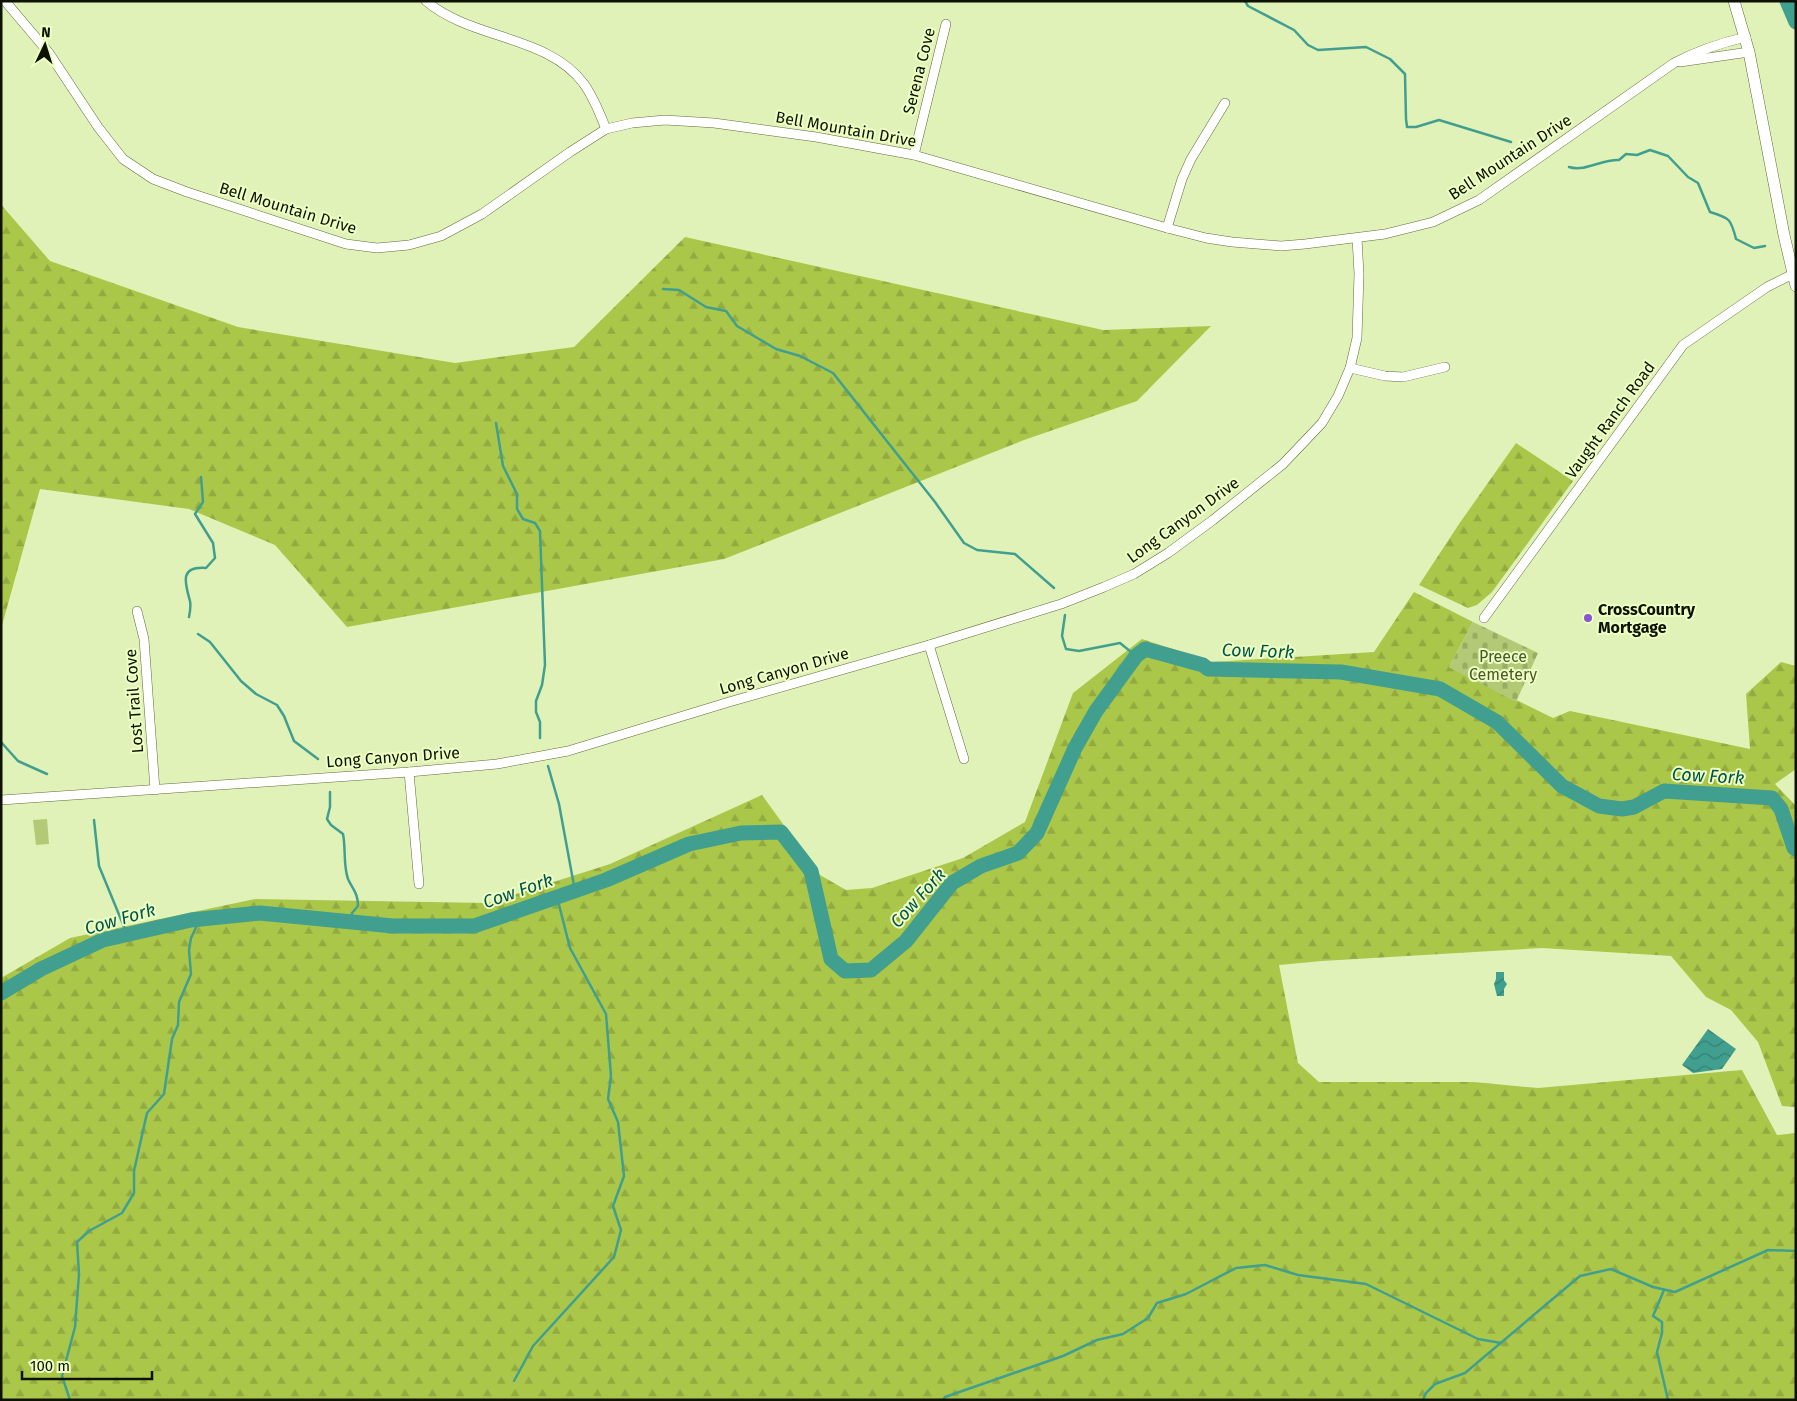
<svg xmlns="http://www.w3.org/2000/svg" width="1797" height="1401" font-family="'Fira Sans',sans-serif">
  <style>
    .forest { fill: url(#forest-firs) }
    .cemetery { fill: url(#cemetery-stones) }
    .pitch { fill: #b4c975 }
    .water { fill: url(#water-waves) }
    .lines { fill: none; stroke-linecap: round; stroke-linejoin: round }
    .stream { stroke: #409f8f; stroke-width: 2.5 }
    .river { stroke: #409f8f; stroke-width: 15 }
    .minor-casing { stroke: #606d38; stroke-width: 10 }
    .major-casing { stroke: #606d38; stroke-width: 12 }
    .minor { stroke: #fff; stroke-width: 9 }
    .major { stroke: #fff; stroke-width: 11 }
    .poi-dot { fill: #8a56ce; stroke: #eeffc4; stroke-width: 2 }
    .labels { text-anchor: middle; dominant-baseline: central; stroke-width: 4; stroke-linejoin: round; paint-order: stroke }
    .street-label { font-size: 16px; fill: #0e1301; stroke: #eeffc4 }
    .poi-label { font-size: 16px; font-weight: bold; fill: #0e1301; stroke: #eeffc4; text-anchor: start }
    .park-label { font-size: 16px; fill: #4c5827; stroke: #eeffc4 }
    .water-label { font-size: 18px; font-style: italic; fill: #005449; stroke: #eeffc4 }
  </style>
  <defs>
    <pattern id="forest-firs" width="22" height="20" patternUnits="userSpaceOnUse" patternTransform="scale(1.25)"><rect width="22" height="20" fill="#abc74a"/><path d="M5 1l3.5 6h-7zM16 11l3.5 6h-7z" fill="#92aa3f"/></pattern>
    <pattern id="cemetery-stones" width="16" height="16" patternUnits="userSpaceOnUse" patternTransform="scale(1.25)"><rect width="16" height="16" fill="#b4c975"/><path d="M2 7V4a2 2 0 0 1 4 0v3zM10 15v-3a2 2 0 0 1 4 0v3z" fill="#9aac63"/></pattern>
    <pattern id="water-waves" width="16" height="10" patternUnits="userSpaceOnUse" patternTransform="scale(1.25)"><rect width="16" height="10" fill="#409f8f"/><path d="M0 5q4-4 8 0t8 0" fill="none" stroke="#348072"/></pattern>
  </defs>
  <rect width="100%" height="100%" fill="#e1f2b8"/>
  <!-- forest -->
  <g class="forest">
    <polygon points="1,203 4,208 50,261 238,327 455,363 574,347 685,237 1103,330 1211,326 1137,401 1024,440 724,559 347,627 275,545 189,509 40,489 1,629"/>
    <polygon points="1516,443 1573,481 1492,592 1477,605 1468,608 1419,585 1459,524"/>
    <polygon points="1414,592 1473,622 1449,667 1553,718 1570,711 1750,749 1746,694 1781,662 1796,666 1796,769 1775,784 1796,806 1795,1107 1782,1106 1758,1042 1731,1010 1706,997 1671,956 1542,948 1322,961 1279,965 1298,1063 1319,1082 1474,1082 1538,1088 1742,1070 1777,1135 1796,1133 1796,1400 1,1400 1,978 70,938 255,899 488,903 610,864 762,795 820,875 846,890 872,888 963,858 1025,822 1073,693 1142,639 1213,662 1374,652"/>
  </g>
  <!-- cemetery -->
  <polygon class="cemetery" points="1473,622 1538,653 1516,702 1449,667"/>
  <!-- pitch -->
  <polygon class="pitch" points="47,819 49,844 36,845 33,820"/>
  <!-- water -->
  <g class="water">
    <polygon points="1496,972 1504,972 1504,980 1507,984 1504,989 1504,996 1497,996 1494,984 1496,979"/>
    <polygon points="1708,1029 1736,1049 1722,1069 1693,1073 1682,1065"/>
  </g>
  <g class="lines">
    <!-- stream -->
    <g class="stream">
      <polyline points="1245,1 1248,6 1294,30 1308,45 1318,50 1366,47 1390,59 1405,74 1406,119 1407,127 1416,127 1439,120 1511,142"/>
      <path d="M1569,167C1586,172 1602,159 1619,160L1626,154L1637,155L1650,150L1668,156L1688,177L1698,183L1710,212C1730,218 1731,219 1736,239L1754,248L1765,246"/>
      <polyline points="663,289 679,290 706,307 726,311 737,326 776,349 800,356 833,373 935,502 964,543 977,550 1015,554 1054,588"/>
      <polyline points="496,423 503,466 517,494 517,509 523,519 535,523 540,531 545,665 542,685 536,701 536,712 540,722 540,738"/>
      <polyline points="1065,615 1062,636 1066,649 1079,651 1120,643 1136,656"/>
      <path d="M189,617C190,612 191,606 190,601C185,583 179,566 206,568L215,558L213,543L195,514L203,502L201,477"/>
      <polyline points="198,634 210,642 241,681 256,694 277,705 284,716 294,741 318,759"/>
      <polyline points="1,742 18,761 47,774"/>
      <polyline points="548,766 559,804 575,891"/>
      <path d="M330,792V807L327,819L331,825L343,834C346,849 343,865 348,879C353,890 358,893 358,906L352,913L351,922"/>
      <polyline points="94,820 99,866 127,934"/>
      <polyline points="1664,1290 1653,1316 1662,1322 1662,1333 1657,1352 1668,1400"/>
      <polyline points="514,1381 533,1346 614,1257 621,1230 613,1206 624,1176 618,1122 608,1099 611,1076 606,1014 570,948 557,897"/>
      <polyline points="70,1400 62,1376 75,1327 79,1274 77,1242 89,1231 122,1213 134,1193 134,1171 147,1113 164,1094 172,1039 178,1025 179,1002 191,974 189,950 191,938 200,919"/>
      <polyline points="943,1400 945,1397 1063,1356 1097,1340 1123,1334 1148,1318 1157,1303 1186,1294 1236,1268 1265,1265 1298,1275 1366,1284 1478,1339 1501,1343"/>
      <polyline points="1423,1400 1426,1393 1435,1384 1465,1373 1580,1276 1611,1269 1653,1287 1675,1292 1768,1250 1796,1251"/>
    </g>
    <!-- river -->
    <g class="river">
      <polyline points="1787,1 1796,22"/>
      <polyline points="1,993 41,969 103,940 191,920 260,913 393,926 474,926 606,880 689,844 741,833 781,832 811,871 831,959 845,971 871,970 906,941 952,883 981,866 1018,853 1037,833 1075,748 1096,711 1136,656 1145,649 1203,665 1208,669 1341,672 1440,689 1497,722 1562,786 1599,806 1622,809 1634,807 1664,791 1772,798 1781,809 1794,848 1796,849"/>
    </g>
    <!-- minor casing -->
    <g class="minor-casing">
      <g id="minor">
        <path d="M5,1L49,53L98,127L123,159L153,179L187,192L346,244L377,248L409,245L441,236L482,214L570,152L606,129L632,123L665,120L714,123L816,137L914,155L1167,228L1206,238L1232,242L1281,246L1305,244L1385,234L1433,222L1479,200L1674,63C1697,51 1720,43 1746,37"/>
        <path d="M426,1C472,40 548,35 584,84C594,98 600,114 606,129"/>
        <polyline points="1680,62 1749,52"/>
        <polyline points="914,155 946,24"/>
        <polyline points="1167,228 1182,179 1191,159 1225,103"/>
        <polyline points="1350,368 1385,376 1403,377 1445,367"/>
        <polyline points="137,611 144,639 155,790"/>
        <polyline points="1484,618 1683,345 1767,287 1793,274"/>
        <polyline points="929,645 964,759"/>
        <polyline points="409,772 419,884"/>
        <polyline points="1,800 409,772 497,764 568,751 729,702 929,645 1061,604 1104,587 1134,574 1168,553 1213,520 1283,464 1322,423 1338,396 1350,368 1357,338 1359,274 1357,238"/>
      </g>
    </g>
    <!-- major casing -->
    <g class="major-casing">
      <polyline id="major" points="1734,1 1749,52 1784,235 1796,286"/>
    </g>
    <!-- minor -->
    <use href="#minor" class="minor"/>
    <!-- major -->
    <use href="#major" class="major"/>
  </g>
  <!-- markers -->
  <circle class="poi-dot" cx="1588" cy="618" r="5"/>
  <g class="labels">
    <!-- street labels -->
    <g class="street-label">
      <text transform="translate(919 71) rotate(-76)">Serena Cove</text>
      <text transform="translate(846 129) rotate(10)">Bell Mountain Drive</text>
      <text transform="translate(1510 157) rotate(-33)">Bell Mountain Drive</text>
      <text transform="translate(288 208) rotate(17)">Bell Mountain Drive</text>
      <text transform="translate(1610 420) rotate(-54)">Vaught Ranch Road</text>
      <text transform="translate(1183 520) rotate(-36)">Long Canyon Drive</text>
      <text transform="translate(784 671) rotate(-16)">Long Canyon Drive</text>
      <text transform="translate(134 701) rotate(-94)">Lost Trail Cove</text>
      <text transform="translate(393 757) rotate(-4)">Long Canyon Drive</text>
    </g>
    <!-- poi labels -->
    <g class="poi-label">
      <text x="1598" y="609">CrossCountry<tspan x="1598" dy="18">Mortgage</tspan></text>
    </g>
    <!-- park labels -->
    <g class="park-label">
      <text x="1503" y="656">Preece<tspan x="1503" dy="18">Cemetery</tspan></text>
    </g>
    <!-- water labels -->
    <g class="water-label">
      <text transform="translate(1258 651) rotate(2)">Cow Fork</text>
      <text transform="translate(1708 776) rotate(3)">Cow Fork</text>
      <text transform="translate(518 891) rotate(-19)">Cow Fork</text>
      <text transform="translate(918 898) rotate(-48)">Cow Fork</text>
      <text transform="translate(120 919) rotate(-16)">Cow Fork</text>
    </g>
  </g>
  <!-- border -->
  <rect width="1797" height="1401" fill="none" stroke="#0e1301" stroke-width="5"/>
  <!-- north arrow -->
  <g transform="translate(45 45) rotate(4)" stroke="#eeffc4" stroke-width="4" paint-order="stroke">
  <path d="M0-4L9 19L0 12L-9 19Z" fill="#0e1301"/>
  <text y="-8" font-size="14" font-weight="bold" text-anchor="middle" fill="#0e1301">N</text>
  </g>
  <!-- scale -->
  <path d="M22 1371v8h130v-8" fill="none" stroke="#0e1301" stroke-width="2.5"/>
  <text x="30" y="1371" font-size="15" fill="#0e1301" stroke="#eeffc4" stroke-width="4" paint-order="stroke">100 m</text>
</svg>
